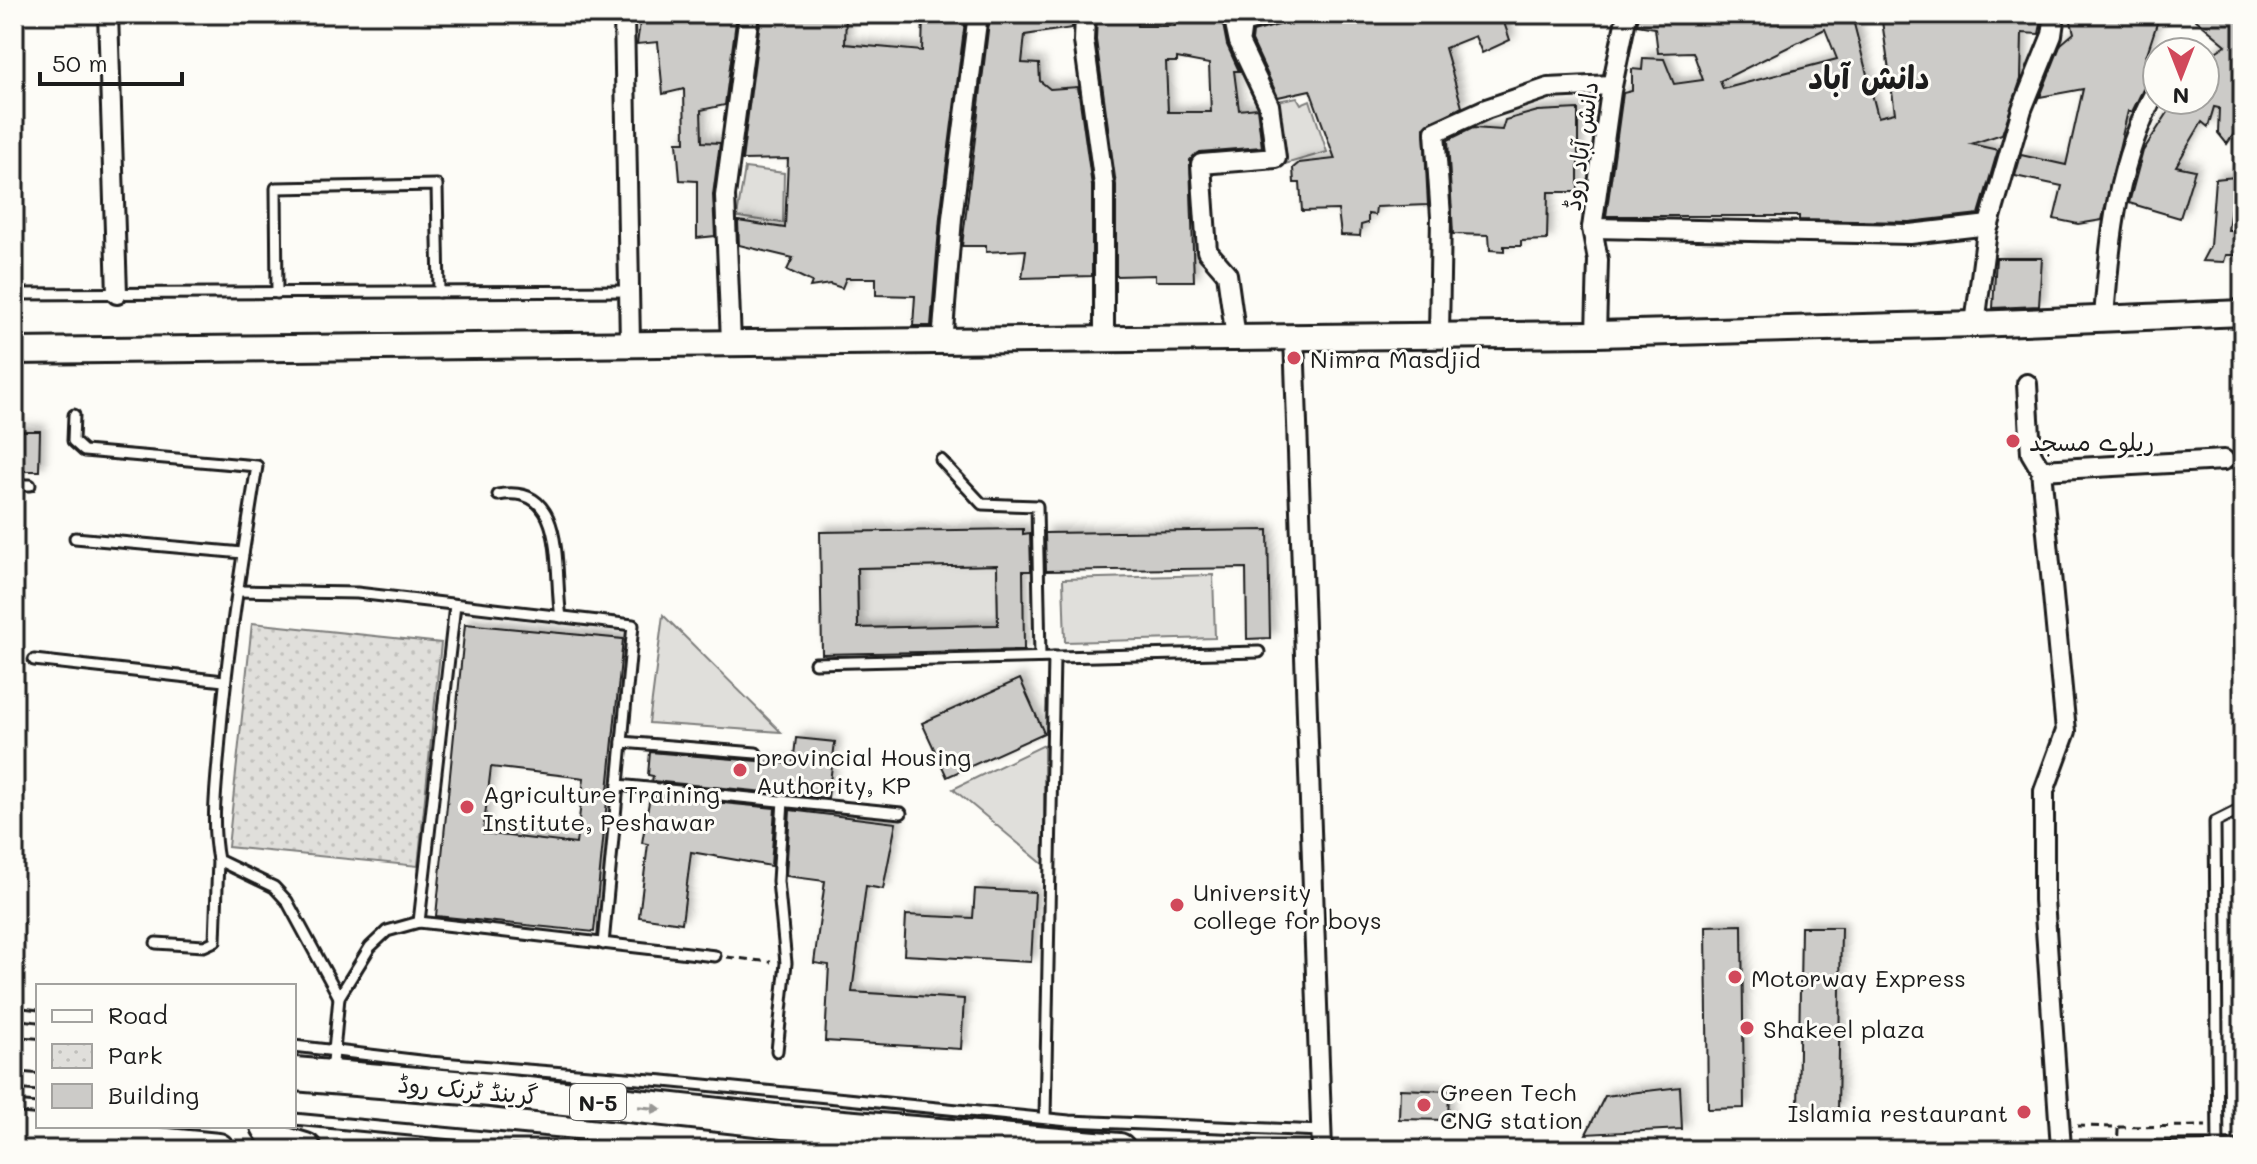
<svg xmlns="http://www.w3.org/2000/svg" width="2257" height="1164" font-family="Mali,'Playpen Sans Arabic',sans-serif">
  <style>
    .grass { fill: #e0dfdb; stroke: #7e7e7c; stroke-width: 2 }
    .park { fill: url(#park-dots); stroke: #7e7e7c; stroke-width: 2 }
    .building { fill: #cccbc8; stroke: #1c1c1c; stroke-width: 2; fill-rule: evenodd; filter: url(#shadow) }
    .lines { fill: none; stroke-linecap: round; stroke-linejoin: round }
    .service-casing { stroke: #1c1c1c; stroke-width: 15 }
    .minor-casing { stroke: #1c1c1c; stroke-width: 24 }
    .tertiary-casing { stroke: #1c1c1c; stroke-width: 30 }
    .trunk-casing { stroke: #1c1c1c; stroke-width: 38 }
    .path { stroke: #1c1c1c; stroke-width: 3; stroke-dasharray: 8 6; stroke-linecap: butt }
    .service { stroke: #fdfcf7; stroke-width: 9 }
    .minor { stroke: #fdfcf7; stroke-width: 18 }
    .tertiary { stroke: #fdfcf7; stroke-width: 24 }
    .trunk { stroke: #fdfcf7; stroke-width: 32 }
    .path-bridge { stroke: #1c1c1c; stroke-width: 3; stroke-dasharray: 8 6; stroke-linecap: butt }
    .oneway { fill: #989794 }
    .poi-dot { fill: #d1495b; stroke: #fdfcf7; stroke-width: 3 }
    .labels { text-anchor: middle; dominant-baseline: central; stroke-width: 6; stroke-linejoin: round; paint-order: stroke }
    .shield { fill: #fdfcf7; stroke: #605f5e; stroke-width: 2 }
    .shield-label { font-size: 22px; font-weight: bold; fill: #1c1c1c }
    .street-label { font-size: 24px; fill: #1c1c1c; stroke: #fdfcf7 }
    .poi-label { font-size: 24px; fill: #1c1c1c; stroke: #fdfcf7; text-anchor: start }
    .district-label { font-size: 32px; font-weight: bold; fill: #1c1c1c; stroke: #fdfcf7 }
  </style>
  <defs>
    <pattern id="park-dots" width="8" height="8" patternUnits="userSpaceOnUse" patternTransform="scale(2)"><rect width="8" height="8" fill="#e0dfdb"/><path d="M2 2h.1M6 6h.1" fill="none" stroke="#c0bfbb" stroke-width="1.8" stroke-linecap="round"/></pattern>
    <filter id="shadow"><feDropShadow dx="5" dy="-5" stdDeviation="4" flood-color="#0004"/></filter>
  </defs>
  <rect width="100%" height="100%" fill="#fdfcf7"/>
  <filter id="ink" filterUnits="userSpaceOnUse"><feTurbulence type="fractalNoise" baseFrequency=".0125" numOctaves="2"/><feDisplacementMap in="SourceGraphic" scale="16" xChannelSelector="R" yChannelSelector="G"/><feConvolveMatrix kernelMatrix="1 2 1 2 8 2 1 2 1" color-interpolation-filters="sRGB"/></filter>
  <g filter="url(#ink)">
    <!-- grass -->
    <g class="grass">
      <polygon points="1297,97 1301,104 1310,100 1327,152 1285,164 1272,102"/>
      <polygon points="745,168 784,173 783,223 737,217"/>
      <polygon points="997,565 998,625 858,628 857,568"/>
      <polygon points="1213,575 1215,638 1065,642 1063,579"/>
      <polygon points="663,615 781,732 649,723"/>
      <polygon points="1044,745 1044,865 953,789"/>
    </g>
    <!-- park -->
    <polygon class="park" points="252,623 441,643 418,866 228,847"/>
    <!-- building -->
    <g class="building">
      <polygon points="737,14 725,105 701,110 702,142 720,143 713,195 715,236 697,238 697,181 680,180 677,142 685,142 684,89 663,94 658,42 637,44 641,15"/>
      <polygon points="761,14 846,14 845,44 922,51 923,14 966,14 940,217 931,326 913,326 915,296 876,295 876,278 846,278 842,288 830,284 810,287 812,282 787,270 793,258 739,245 738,221 785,228 788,159 742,160"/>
      <polygon points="990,14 1073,14 1072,28 1025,35 1022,63 1039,64 1040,81 1050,89 1078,87 1092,186 1092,276 1022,278 1026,250 986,252 986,246 962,246"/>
      <path d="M1097,14H1135L1137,26H1175L1176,14H1221L1227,45L1239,71H1234L1239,110L1257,108L1262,147L1200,152L1190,160L1194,281H1155V275L1116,276V185L1096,40ZM1177,58L1209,64L1211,112H1168L1166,62H1177Z"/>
      <polygon points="1287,14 1501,14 1510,40 1482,53 1475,36 1445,48 1462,107 1424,127 1428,205 1376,207 1375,215 1368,214 1368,223 1361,225 1360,236 1341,235 1338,210 1302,211 1300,183 1294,183 1293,168 1299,163 1335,159 1310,90 1278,97 1252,41 1253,32 1279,25"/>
      <path d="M1639,14H1856L1852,16L1878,117L1895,113L1881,14H2043L2039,34L2022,33L2021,79L2002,134L1971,144L1998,150L1979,214L1909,222L1799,220V216H1606L1623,93L1632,91V69L1642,70L1643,58L1664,59L1674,84L1703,80L1693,52L1658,53L1655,28L1637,25ZM1825,29L1837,59L1723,89L1720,81Z"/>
      <polygon points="2069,14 2160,14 2145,60 2157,62 2153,77 2146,83 2132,112 2128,111 2102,220 2078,224 2054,219 2062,186 2015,176 2021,155 2066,165 2083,89 2040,97 2061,44 2074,33"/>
      <polygon points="2189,14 2243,14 2243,120 2227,144 2218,133 2219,108 2214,107 2208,127 2202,122 2176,166 2195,170 2180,218 2129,203 2143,151 2176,100 2205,100 2205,59 2226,45"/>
      <polygon points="1578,109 1578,192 1548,192 1547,240 1521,241 1521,246 1504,246 1504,251 1490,250 1489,235 1453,234 1448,140 1473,128 1502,130 1505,120 1538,111"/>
      <polygon points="2235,177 2228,230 2240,230 2243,255 2226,255 2224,262 2202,261 2210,246 2215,179"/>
      <polygon points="1996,258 2042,258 2039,306 1993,308"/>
      <polygon points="14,431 40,431 39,471 14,471"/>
      <path d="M1023,529V534L1030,533L1031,571H1023L1024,650L822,654L820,532ZM997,565L998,625L858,628L857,568Z"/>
      <polygon points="1268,530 1270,638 1247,639 1246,568 1046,571 1045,533"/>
      <path d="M465,624L623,639L594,932L436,916ZM491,767L584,778L576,844L483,833Z"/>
      <polygon points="1020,679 1044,733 947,777 922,723"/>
      <polygon points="796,738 835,742 828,798 652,781 653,776 648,775 650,752 793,764"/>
      <polygon points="650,796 775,808 771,866 691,852 682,923 639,917 648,844 642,843"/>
      <polygon points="790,810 896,823 883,889 866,886 852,992 964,999 961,1049 825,1041 829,965 814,963 825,881 786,876"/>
      <polygon points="975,889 1035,892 1031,962 904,955 906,915 973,918"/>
      <polygon points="1742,925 1744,1108 1708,1109 1706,926"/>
      <polygon points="1801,927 1841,927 1838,1111 1798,1111"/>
      <polygon points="1680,1087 1682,1129 1586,1134 1605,1096"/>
      <polygon points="1400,1089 1449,1091 1448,1120 1399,1119"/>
    </g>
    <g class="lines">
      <!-- service casing -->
      <g class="service-casing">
        <g id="service">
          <polyline points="277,293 276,188 437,185 439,292"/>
          <polyline points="14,294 629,291"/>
          <path d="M74,415L73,441L84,451L257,466C242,561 226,655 219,751C216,786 211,825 218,860L274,887L287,901L339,997"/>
          <polyline points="941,460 982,504 1037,506 1040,657"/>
          <polyline points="14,485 30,485"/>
          <path d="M498,495C569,482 553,572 561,617"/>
          <polyline points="75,538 243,553"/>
          <polyline points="237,591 357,593 633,625 603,944"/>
          <polyline points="34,660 224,681"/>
          <polyline points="815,663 1259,652"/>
          <polyline points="622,742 756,753"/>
          <polyline points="618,785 901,813"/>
          <polyline points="419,922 455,605"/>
          <polyline points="156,943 204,946 215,941 218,860"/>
          <polyline points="14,1013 38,1016"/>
          <polyline points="294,1046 429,1062 664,1081 1069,1121 1321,1131"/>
          <polyline points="777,1051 786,963 778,881 783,800"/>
          <polyline points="332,1073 339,997 370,947 387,931 419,922 715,956"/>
          <polyline points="14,1095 38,1097"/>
          <polyline points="1045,1118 1054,657"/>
          <polyline points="294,1119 623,1150"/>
          <polyline points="1322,1149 1390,1150"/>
          <polyline points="1992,1150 2243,1146"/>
          <polyline points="2218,1150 2215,822 2243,808"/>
        </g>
      </g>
      <!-- minor casing -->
      <g class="minor-casing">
        <g id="minor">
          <polyline points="108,14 117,294"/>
          <polyline points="624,14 630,343"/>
          <polyline points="1085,14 1084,41 1104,185 1104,341"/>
          <polyline points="1233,14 1239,42 1269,105 1276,158 1201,164 1207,251 1227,274 1236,338"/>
          <polyline points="1240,38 1242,23 1275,14"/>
          <polyline points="1592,228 1910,234 1989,225"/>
          <path d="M2104,317C2111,231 2116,166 2157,88"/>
          <polyline points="1975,324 1987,231 2022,109 2052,35 2055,14"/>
          <polyline points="1439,334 1441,217 1435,132 1486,109 1548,88 1612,85"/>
          <polyline points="1596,334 1598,260 1592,228 1611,91 1627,14"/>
          <polyline points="1294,336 1322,1150"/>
          <polyline points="731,342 725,196 749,14"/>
          <polyline points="942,343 952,218 978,14"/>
          <polyline points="2027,384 2031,453 2041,470 2066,731 2044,791 2044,900 2061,1148"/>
          <polyline points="2041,470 2224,460"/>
        </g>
      </g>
      <!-- tertiary casing -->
      <g class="tertiary-casing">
        <polyline id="tertiary" points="14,351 1596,334 1975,324 2243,313"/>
      </g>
      <!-- trunk casing -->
      <g class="trunk-casing">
        <g id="trunk">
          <polyline points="14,1054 38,1056"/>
          <polyline points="294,1074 491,1090 783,1122 1119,1150"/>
          <polyline points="268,1126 279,1142 305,1150"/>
          <polyline points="14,1130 218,1150"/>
        </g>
      </g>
      <!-- path -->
      <g class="path">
        <polyline points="727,957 771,962"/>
        <polyline points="2077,1126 2118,1127 2118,1130"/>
        <polyline points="2118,1127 2206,1126"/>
      </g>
      <!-- service -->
      <use href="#service" class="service"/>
      <!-- minor -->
      <use href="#minor" class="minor"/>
      <!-- tertiary -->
      <use href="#tertiary" class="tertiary"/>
      <!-- trunk -->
      <use href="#trunk" class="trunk"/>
      <!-- path-bridge -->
      <polyline class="path-bridge" points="2117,1150 2118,1130"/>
    </g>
    <!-- one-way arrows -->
    <defs><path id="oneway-solid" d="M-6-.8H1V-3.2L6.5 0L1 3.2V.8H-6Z" transform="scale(2)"/></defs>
    <use class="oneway" href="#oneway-solid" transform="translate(650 1108) rotate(6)"/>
  </g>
  <!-- markers -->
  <g class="poi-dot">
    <circle cx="1294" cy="358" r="8"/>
    <circle cx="2013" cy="441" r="8"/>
    <circle cx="740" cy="770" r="8"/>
    <circle cx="467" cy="807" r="8"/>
    <circle cx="1177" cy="905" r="8"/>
    <circle cx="1735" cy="977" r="8"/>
    <circle cx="1747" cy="1028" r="8"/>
    <circle cx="1424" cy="1105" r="8"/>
    <circle cx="2024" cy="1112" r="8"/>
  </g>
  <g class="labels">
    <!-- shield labels -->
    <rect class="shield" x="570" y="1084" width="56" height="36" rx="6"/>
    <g class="shield-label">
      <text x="598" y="1102">N-5</text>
    </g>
    <!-- street labels -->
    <g class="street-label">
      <text transform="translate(1580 146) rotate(-82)">دانش آباد روڈ</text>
      <text transform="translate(468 1089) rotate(5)">گرینڈ ٹرنک روڈ</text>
    </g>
    <!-- poi labels -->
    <g class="poi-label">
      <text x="1310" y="358">Nimra Masdjid</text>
      <text x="2029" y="441">ریلوے مسجد</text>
      <text x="756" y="756">provincial Housing<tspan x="756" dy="28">Authority, KP</tspan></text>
      <text x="483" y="793">Agriculture Training<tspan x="483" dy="28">Institute, Peshawar</tspan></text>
      <text x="1193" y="891">University<tspan x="1193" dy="28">college for boys</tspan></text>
      <text x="1751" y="977">Motorway Express</text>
      <text x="1763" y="1028">Shakeel plaza</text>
      <text x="1440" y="1091">Green Tech<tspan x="1440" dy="28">CNG station</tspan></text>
      <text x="2008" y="1112" text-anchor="end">Islamia restaurant</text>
    </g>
    <!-- district labels -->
    <g class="district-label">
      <text x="1869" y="76">دانش آباد</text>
    </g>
  </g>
  <!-- margin -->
  <rect width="2257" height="1164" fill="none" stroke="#fdfcf7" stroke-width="48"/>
  <rect x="24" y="24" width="2209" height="1116" fill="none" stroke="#1c1c1c" stroke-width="3" filter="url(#ink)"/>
  <!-- legend -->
  <rect x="36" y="984" width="260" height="144" fill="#fdfcf7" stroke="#a3a29f" stroke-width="2"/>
  <rect x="52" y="1010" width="40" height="12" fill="#fdfcf7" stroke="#a3a29f" stroke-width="2"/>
  <text x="108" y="1024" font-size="24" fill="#1c1c1c">Road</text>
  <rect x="52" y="1044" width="40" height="24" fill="url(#park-dots)" stroke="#a3a29f" stroke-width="2"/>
  <text x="108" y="1064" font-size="24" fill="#1c1c1c">Park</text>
  <rect x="52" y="1084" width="40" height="24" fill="#cccbc8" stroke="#a3a29f" stroke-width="2"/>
  <text x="108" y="1104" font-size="24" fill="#1c1c1c">Building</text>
  <!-- north arrow -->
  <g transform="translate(2181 76) rotate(180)"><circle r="38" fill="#fdfcf7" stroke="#a3a29f" stroke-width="2"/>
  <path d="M0-6L14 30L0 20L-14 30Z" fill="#d1495b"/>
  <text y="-12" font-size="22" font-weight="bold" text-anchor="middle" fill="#1c1c1c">N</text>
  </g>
  <!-- scale -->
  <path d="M40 72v12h142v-12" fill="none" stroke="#1c1c1c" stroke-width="4"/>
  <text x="52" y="72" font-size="24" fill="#1c1c1c" stroke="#fdfcf7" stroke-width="6" paint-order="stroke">50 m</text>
</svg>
